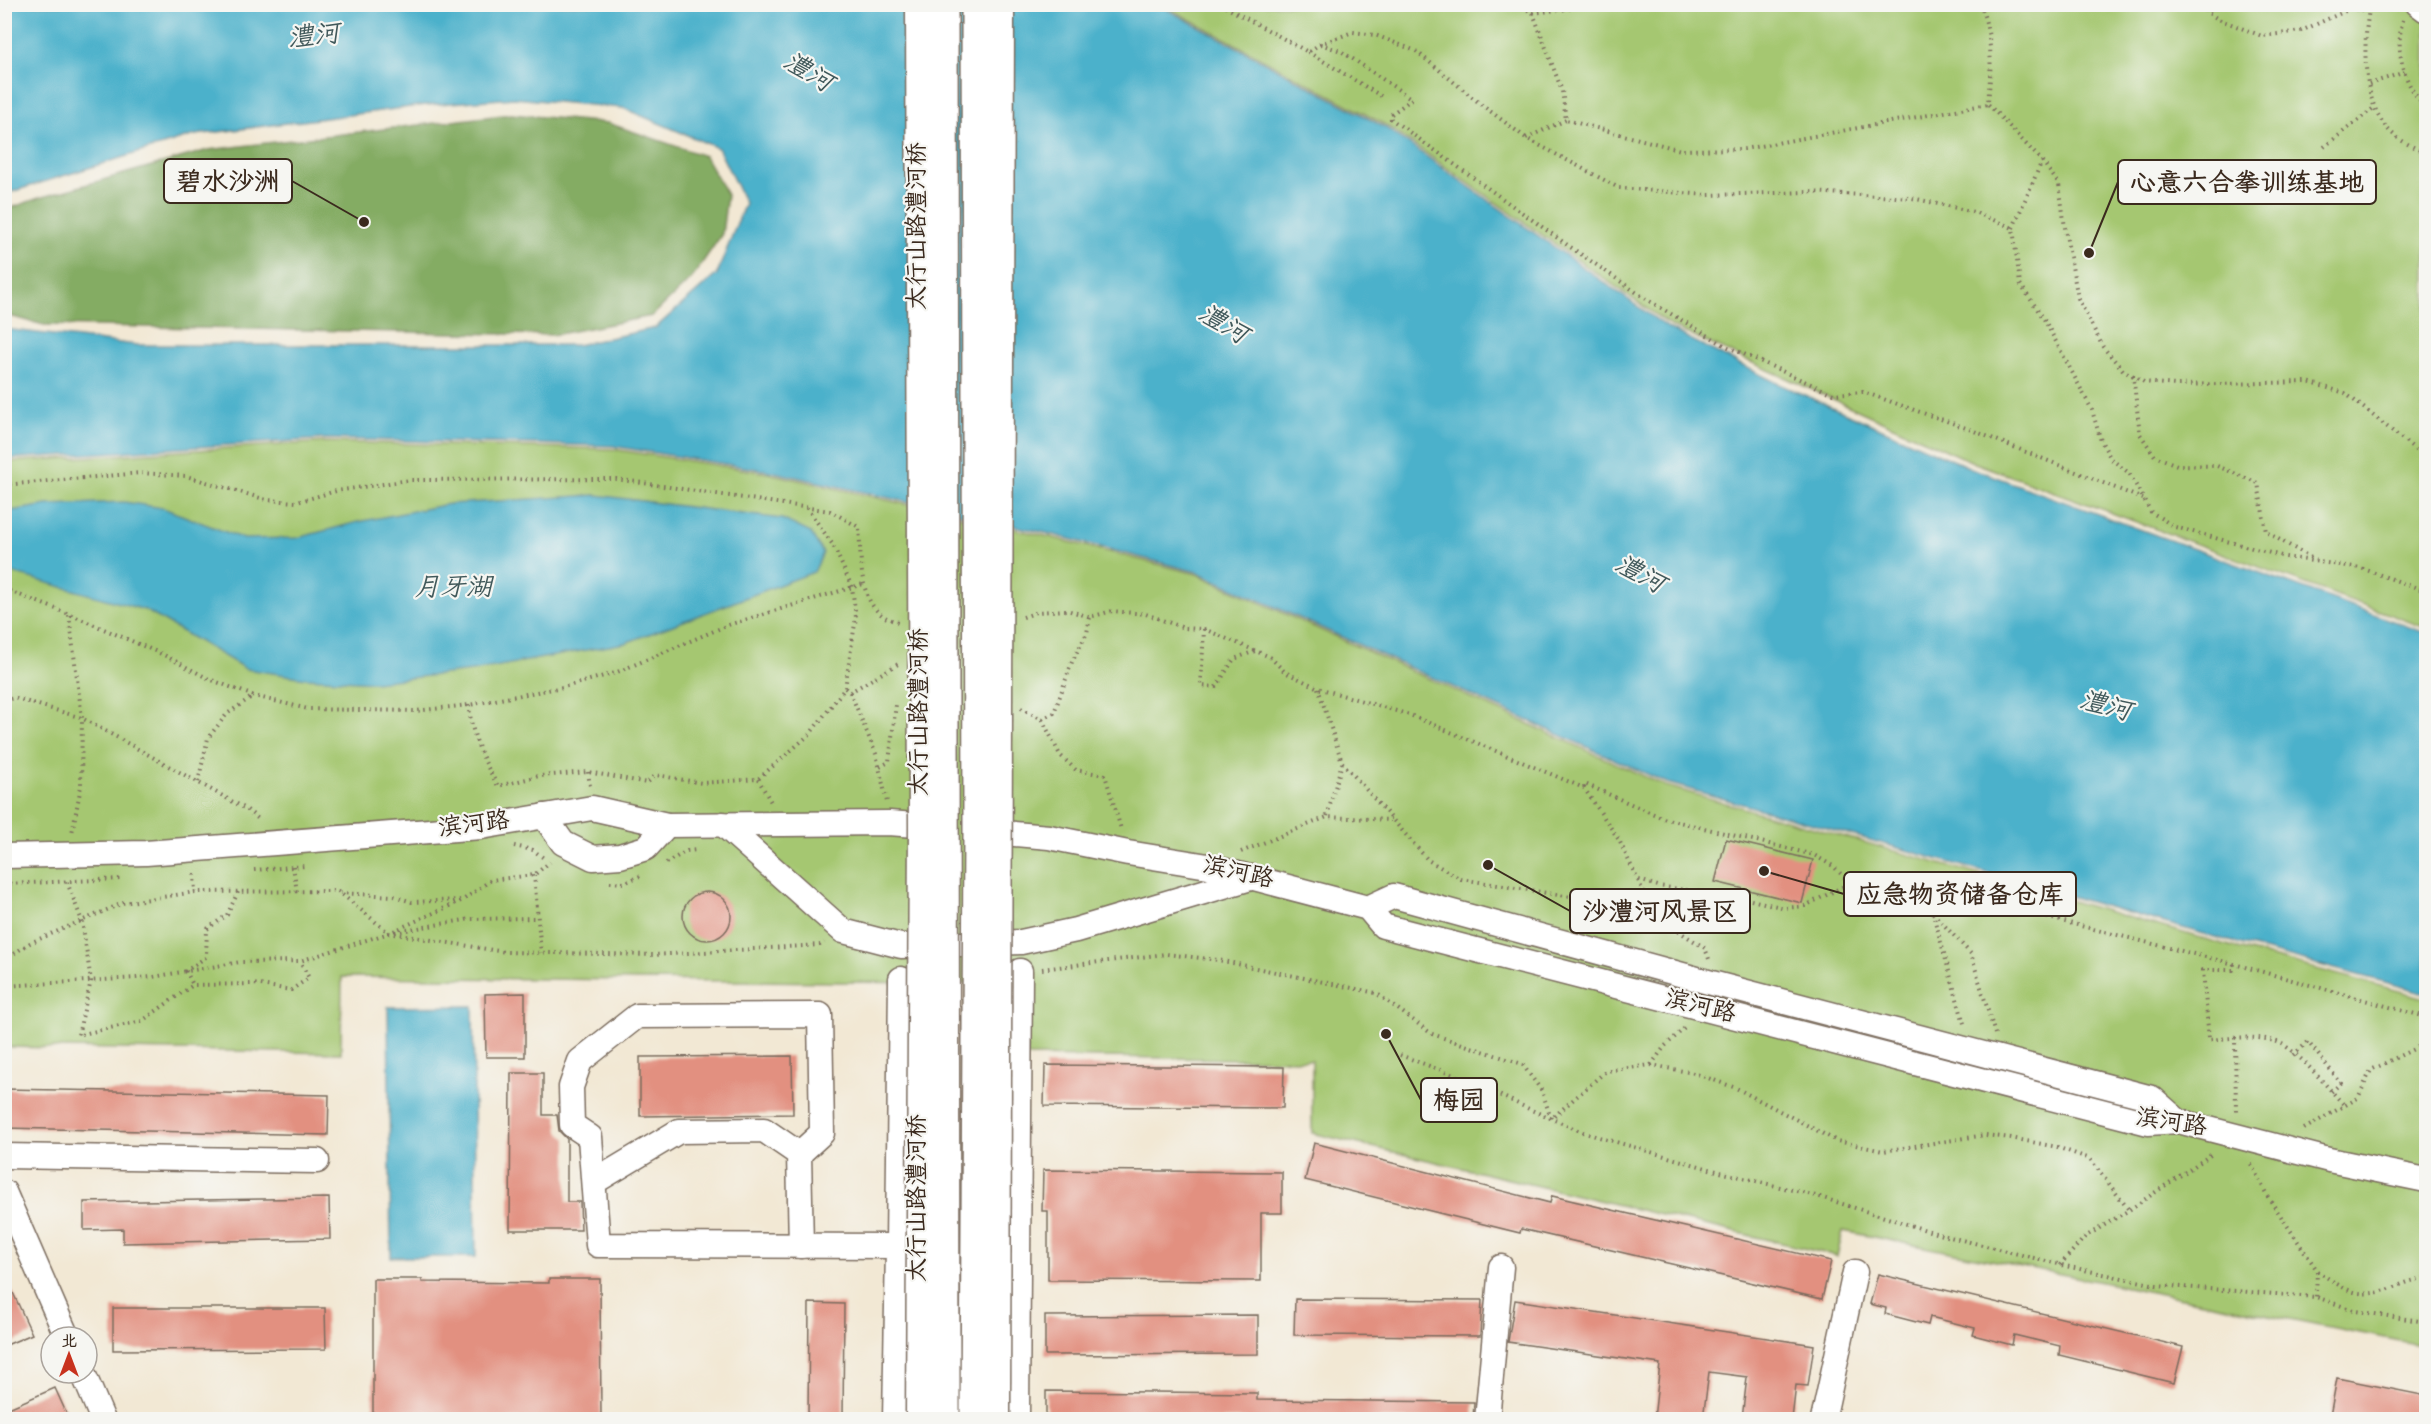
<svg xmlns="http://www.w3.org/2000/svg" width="2431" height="1424" font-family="Dekko,'LXGW WenKai TC',sans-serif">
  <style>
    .green { fill: #a5c771; stroke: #707848; stroke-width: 1.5 }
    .forest { fill: #84ac63; stroke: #606b40; stroke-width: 1.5 }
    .water { fill: #4cb1cb; stroke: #446e74; stroke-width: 1.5 }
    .building { fill: #e29080 }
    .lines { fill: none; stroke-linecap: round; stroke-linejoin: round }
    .street-casing { stroke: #7b6c5e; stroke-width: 27 }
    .path { stroke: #7b6c5e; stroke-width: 4; stroke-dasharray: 1.5 4.5; stroke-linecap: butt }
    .street { stroke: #fff; stroke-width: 24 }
    .street-bridge-casing { stroke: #7b6c5e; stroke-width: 27; stroke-linecap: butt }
    .secondary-bridge-casing { stroke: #7b6c5e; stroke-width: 36; stroke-linecap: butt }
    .street-bridge { stroke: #fff; stroke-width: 24 }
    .secondary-bridge { stroke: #fff; stroke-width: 33 }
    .labels { text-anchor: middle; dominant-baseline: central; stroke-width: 4.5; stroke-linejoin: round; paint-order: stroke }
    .street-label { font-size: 24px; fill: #3b2a1e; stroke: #f6f6f2 }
    .water-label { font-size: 26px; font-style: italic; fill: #41595b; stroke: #f6f6f2 }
    .leader { fill: none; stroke: #3b2a1e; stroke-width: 2 }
    .callout-dot { fill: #3b2a1e; stroke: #f6f6f2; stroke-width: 2 }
    .callout { fill: #f6f6f2; stroke: #3b2a1e; stroke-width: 2 }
    .callout-label { font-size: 26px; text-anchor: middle; font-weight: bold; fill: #3b2a1e }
  </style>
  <rect width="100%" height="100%" fill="#f6f6f2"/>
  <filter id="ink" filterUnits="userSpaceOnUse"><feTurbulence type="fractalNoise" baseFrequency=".0167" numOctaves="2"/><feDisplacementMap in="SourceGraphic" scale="12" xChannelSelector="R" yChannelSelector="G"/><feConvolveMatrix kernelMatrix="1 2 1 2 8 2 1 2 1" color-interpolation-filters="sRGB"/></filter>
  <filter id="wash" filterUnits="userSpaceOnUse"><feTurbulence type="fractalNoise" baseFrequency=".008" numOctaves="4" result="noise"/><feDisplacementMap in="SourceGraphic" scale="24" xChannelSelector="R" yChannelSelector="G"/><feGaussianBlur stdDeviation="1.35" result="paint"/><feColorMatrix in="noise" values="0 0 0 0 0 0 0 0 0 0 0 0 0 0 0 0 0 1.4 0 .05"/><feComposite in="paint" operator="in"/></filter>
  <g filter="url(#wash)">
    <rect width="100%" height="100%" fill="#f2e8d4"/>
    <!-- green -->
    <g class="green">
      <polygon points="1163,5 2426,5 2426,628 1975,463 1673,327 1387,126"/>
      <polygon points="326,442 612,449 768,473 1050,537 1197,574 1666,786 2219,943 2426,998 2426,1346 1843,1231 1837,1256 1312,1133 1312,1060 1027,1056 1027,984 342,977 341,1053 5,1047 5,462"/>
    </g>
    <!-- forest -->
    <polygon class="forest" points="511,114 608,123 705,156 727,195 722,234 692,278 652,316 553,335 44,325 5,315 5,210 39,198 208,150"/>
    <!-- water -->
    <g class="water">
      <polygon points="5,5 1159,5 1386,128 1670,329 1777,383 1971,468 2426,633 2426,993 2218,938 1667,783 1197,572 1050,534 769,471 612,446 326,439 5,459 5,329 137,345 577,345 655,328 717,274 745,203 718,148 623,108 514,98 426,105 195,135 5,194"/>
      <polygon points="596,495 782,519 811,533 823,553 814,572 625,643 472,671 375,682 306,678 246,669 145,610 5,571 5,512 47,505 124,502 163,508 244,539 297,538 358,522 449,504"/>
      <polygon points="473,1006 476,1257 391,1257 388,1007"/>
    </g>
    <g id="blocks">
      <!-- building -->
      <g class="building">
        <polygon points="1726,839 1813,860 1802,903 1715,882"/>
        <circle cx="707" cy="916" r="24"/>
        <polygon points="525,993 525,1057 486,1057 485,994"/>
        <polygon points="792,1056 793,1114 640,1116 640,1057"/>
        <polygon points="1045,1065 1284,1067 1283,1108 1044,1106"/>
        <polygon points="511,1073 543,1073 543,1115 557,1115 559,1131 567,1139 567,1202 580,1202 581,1230 510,1230"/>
        <polygon points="4,1089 329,1095 328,1135 4,1128"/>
        <polygon points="1314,1143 1550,1203 1552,1196 1831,1261 1822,1299 1521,1229 1520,1233 1305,1180"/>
        <polygon points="1043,1170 1282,1172 1282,1213 1261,1213 1261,1281 1048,1280 1048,1211 1042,1211"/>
        <polygon points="329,1198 330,1239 123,1243 123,1229 84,1230 84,1202"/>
        <polygon points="4,1273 32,1334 4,1346"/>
        <polygon points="1878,1274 2183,1347 2174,1383 2059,1355 2060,1346 2014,1335 2012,1345 1973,1335 1975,1328 1930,1317 1928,1325 1885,1314 1886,1308 1870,1304"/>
        <polygon points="373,1279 422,1279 422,1282 549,1283 549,1279 600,1279 601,1419 373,1419"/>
        <polygon points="1295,1299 1482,1300 1480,1336 1294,1335"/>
        <polygon points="1515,1300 1814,1345 1808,1386 1796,1385 1792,1419 1742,1419 1747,1377 1709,1372 1703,1419 1654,1419 1660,1364 1508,1342"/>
        <polygon points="809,1303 844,1304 843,1419 808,1419"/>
        <polygon points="113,1308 325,1308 326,1349 113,1350"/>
        <polygon points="1258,1315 1258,1354 1045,1355 1045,1316"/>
        <polygon points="2337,1378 2427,1396 2427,1419 2348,1419 2330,1416"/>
        <polygon points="55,1388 69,1419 4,1419 4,1410"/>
        <polygon points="1046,1391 1257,1393 1257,1400 1474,1402 1473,1419 1046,1419"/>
      </g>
    </g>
  </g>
  <g filter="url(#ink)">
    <use href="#blocks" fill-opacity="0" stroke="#7b6c5e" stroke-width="1.5"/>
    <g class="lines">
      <!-- street casing -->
      <g class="street-casing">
        <g id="street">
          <polyline points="2418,4 2426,10"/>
          <polyline points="544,816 563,843 593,858 620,856 646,848 667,825"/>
          <polyline points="723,824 843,931 901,946 1021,942 1076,930 1254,877"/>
          <polyline points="980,831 1049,837 1128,853 1208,866 1368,908 1383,926 2148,1123 2178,1121 2329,1160 2426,1180"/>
          <polyline points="4,856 146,853 481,827 592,808 667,825 889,823 941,827"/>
          <polyline points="1368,908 1394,896 1712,983 2152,1098 2178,1121"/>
          <polyline points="799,1154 822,1133 820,1015 637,1016 580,1061 571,1087 572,1125 590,1137 598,1245 898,1246 895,1420"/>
          <polyline points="4,1156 317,1161"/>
          <polyline points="594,1182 679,1131 764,1130 799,1154 801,1246"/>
          <polyline points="4,1192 67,1337"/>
          <polyline points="898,1246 901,979"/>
          <polyline points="83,1373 103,1420"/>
          <polyline points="1017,1420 1020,971"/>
          <polyline points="1487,1420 1501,1267"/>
          <polyline points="1823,1420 1855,1272"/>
        </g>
      </g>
      <!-- path -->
      <g class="path">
        <polyline points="1220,4 1308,52 1320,44 1353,32 1375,35 1416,51 1478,102 1526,138 1619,188 1707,195 1810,192 1912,198 1974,212 2013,228 2020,284 2044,319 2092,410 2101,441 2111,459 2129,473 2151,512 2175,527 2285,557 2361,568 2426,591"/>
        <polyline points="1517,4 1533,13 1562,91 1566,120 1681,150 1744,149 1988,104"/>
        <path d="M1980,4C1994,41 1991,67 1988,104L2042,161L2059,184L2066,235L2078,298L2103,347L2123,370L2144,382L2176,385L2308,382L2345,393L2426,458"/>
        <path d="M2194,4L2218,19L2262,36L2301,31L2350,9L2369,10C2363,45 2362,99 2387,128C2397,140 2413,147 2426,153"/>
        <polyline points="1533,13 1609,4"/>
        <path d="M2403,20C2394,49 2404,87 2426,107"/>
        <polyline points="1320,44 1341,51 1412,99 1390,115 1391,119 1566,244 1649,301 1726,346 1833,394 1863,392 1969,429 2143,499"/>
        <polyline points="1308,52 1381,96"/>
        <polyline points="2369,84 2405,72"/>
        <polyline points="1526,138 1566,120"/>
        <polyline points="2324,147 2375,107"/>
        <polyline points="2013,228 2042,161"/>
        <polyline points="2133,375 2140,434 2155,456 2177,465 2217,466 2258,483 2266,532 2315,560"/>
        <path d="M4,485L141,473L186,476L267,500L297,502L336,491L410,480L616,479L830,511L859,527C862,561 856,614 899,622"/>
        <polyline points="4,589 69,614 164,655 209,679 254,696 308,709 415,711 469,705 568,686 615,673 728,625 863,584"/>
        <polyline points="69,615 82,718 81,786 72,833"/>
        <polyline points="1023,617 1038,612 1067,610 1090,617 1112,611 1146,614 1184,628 1204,629 1270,657 1285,672 1318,688 1410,715 1584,788 1619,840 1652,910 1672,927 1705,948 1709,959"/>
        <polyline points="1204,629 1201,686 1216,687 1234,659 1255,651"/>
        <polyline points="845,688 850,692 898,664"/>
        <polyline points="1318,688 1342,762 1428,860 1461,879 1651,910"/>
        <polyline points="850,692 876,754 887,802"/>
        <polyline points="4,700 15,698 82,718 246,809 261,821"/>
        <path d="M469,705C471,735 483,760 498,786L539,776L588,772L647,783L656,775L702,783L758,779L810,734L845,688L856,617L852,587L833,545L807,508"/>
        <polyline points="1021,708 1042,719 1060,755 1076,770 1105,775 1121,829"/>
        <polyline points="1042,719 1054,713 1072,662 1087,633 1090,617"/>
        <polyline points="880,767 889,762 896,704"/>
        <polyline points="588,772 590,786"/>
        <polyline points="758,779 771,802"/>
        <polyline points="198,782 208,738 227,714 253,696"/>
        <polyline points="1584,788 1585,784 1663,818 1814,855 1833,866 1850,883"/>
        <polyline points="1327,816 1342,763"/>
        <polyline points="514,846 533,850 545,859"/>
        <polyline points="1241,852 1327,817 1391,820"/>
        <polyline points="666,863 687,851 697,850"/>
        <polyline points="293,866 297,892"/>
        <polyline points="254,870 306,866"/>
        <polyline points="194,874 195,892"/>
        <polyline points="534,875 541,953"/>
        <polyline points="1639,880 1658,886 1747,899 1785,908 1805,906 1850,883 1948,893 2234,964 2426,1017"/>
        <polyline points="67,882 82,921 91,981 78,1035 142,1021 193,985"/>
        <polyline points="610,882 624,883 640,876"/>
        <polyline points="4,884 121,879"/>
        <polyline points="1893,886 1895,897 1928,897 1965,1027"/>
        <polyline points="238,892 227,915 207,929 206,957 186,971 193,985 254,984 291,990 309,978 300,961"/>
        <polyline points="340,893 394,896 412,902 460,900"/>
        <polyline points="1933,913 1971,954 1995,1034"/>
        <polyline points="395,932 470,919 537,918"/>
        <polyline points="4,960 30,943 123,903 195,892 338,891 389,933 505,952 654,955 820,945 824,942"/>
        <path d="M2234,964L2233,970H2203L2209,1040C2231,1038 2261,1034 2282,1044C2298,1052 2331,1091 2345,1106"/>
        <polyline points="1042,969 1166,954 1218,960 1376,993 1432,1034 1522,1064 1542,1091 1551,1119 1606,1071 1651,1065 1694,1073 1736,1088 1837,1141 1883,1151 1985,1135 2011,1138 2057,1147 2090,1159 2129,1210"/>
        <polyline points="4,986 153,977 240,962 300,961 389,933 463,900 491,880 534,875 550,862"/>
        <polyline points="2235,1037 2236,1115"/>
        <polyline points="1400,1055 1467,1080 1529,1109 1585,1133 1720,1172 1820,1197 1942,1235 2070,1267 2156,1285 2316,1297 2356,1311 2426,1322"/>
        <polyline points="2293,1055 2308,1042 2341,1083 2331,1092"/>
        <polyline points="1651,1065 1665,1046 1687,1026"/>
        <polyline points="2304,1129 2358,1098 2371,1070 2426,1043"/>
        <polyline points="2251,1164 2268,1197 2317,1270 2316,1297"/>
        <polyline points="2060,1265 2085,1237 2129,1210 2212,1154"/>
        <path d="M2317,1271C2348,1291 2357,1301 2395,1287C2405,1283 2415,1279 2426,1278"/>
      </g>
      <!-- street -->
      <use href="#street" class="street"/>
      <!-- street-bridge casing -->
      <g class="street-bridge-casing">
        <g id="street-bridge">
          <polyline points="918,1420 921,826 918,4"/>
          <polyline points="998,1420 1002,4"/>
        </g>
      </g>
      <!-- secondary-bridge casing -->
      <g class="secondary-bridge-casing">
        <g id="secondary-bridge">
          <polyline points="941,4 943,1420"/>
          <polyline points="977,1420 980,831 978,4"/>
        </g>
      </g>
      <!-- street-bridge -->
      <use href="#street-bridge" class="street-bridge"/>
      <!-- secondary-bridge -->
      <use href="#secondary-bridge" class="secondary-bridge"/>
    </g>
  </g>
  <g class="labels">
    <!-- street labels -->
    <g class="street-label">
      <text transform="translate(919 226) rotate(-90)">太行山路澧河桥</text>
      <text transform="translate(921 712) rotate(-90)">太行山路澧河桥</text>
      <text transform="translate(474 826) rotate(-7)">滨河路</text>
      <text transform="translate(1238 874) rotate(13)">滨河路</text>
      <text transform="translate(1700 1008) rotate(14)">滨河路</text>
      <text transform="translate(2171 1124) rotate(9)">滨河路</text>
      <text transform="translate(919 1198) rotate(-90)">太行山路澧河桥</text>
    </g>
    <!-- water labels -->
    <g class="water-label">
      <text transform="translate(314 38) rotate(-6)">澧河</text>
      <text transform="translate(807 74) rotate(31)">澧河</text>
      <text transform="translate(1222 326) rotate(31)">澧河</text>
      <text transform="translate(1639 576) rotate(29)">澧河</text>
      <text x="453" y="589">月牙湖</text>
      <text transform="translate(2105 708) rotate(15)">澧河</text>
    </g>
  </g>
  <!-- callouts -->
  <path class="leader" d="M364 222L292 181M2089 253L2118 182M1764 871L1844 894M1488 865L1570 911M1386 1034L1421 1100"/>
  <g class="callout-dot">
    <circle cx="364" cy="222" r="6"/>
    <circle cx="2089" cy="253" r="6"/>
    <circle cx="1764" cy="871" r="6"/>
    <circle cx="1488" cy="865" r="6"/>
    <circle cx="1386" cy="1034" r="6"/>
  </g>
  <g class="callout">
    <rect x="164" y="159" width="128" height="44" rx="6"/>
    <rect x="2118" y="160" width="258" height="44" rx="6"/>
    <rect x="1844" y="872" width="232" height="44" rx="6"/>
    <rect x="1570" y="889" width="180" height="44" rx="6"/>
    <rect x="1421" y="1078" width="76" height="44" rx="6"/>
  </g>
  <g class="callout-label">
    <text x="228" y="190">碧水沙洲</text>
    <text x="2247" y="191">心意六合拳训练基地</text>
    <text x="1960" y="903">应急物资储备仓库</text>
    <text x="1660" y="920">沙澧河风景区</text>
    <text x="1459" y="1109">梅园</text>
  </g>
  <!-- margin -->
  <rect width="2431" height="1424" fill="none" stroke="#f6f6f2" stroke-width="24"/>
  <!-- north arrow -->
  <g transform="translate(69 1355)"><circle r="28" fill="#f6f6f2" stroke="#aba49d" stroke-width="1.5"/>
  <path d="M0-4.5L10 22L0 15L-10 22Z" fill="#c8321e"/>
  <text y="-9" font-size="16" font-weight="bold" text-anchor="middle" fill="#3b2a1e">北</text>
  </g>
</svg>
